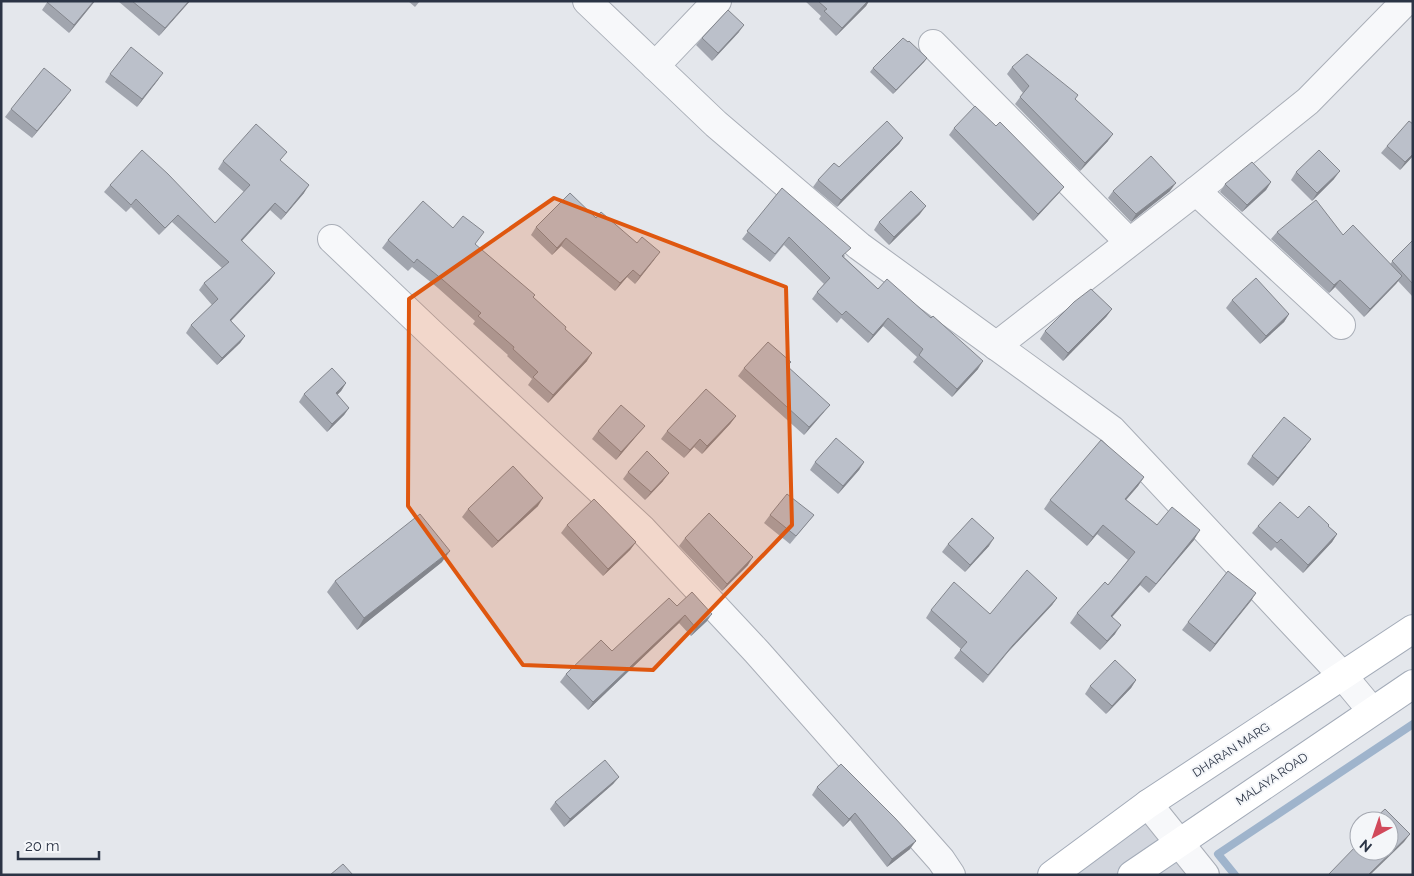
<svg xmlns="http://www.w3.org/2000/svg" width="1414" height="876" font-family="Raleway,sans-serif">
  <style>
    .built { fill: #d2d6de }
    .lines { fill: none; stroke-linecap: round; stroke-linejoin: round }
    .stream { stroke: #9fb4cc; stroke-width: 8 }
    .minor-casing { stroke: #a9aeb7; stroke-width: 30 }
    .major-casing { stroke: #a3abb8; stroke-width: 30 }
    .minor { stroke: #f7f8fa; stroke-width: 28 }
    .major { stroke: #fff; stroke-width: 28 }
    .wall { fill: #a1a5ae }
    .shaded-wall { fill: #83868d }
    .building { fill: #bbc0ca; stroke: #83868d }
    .marked { fill: #df570f; fill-opacity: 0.2; stroke: #df570f; stroke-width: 4; stroke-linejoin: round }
    .labels { text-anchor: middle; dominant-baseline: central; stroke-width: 4; stroke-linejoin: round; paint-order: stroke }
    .street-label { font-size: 12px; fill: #2b3445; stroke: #f4f6f9 }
  </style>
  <rect width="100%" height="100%" fill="#e4e7ec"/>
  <!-- built -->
  <polygon class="built" points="1148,804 1205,875 1052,875"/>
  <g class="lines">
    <!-- stream -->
    <polyline class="stream" points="1235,875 1218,854 1413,724"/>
    <!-- minor casing -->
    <g class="minor-casing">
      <g id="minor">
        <polyline points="587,1 716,124 859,246 1112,430 1343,676 1372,711"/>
        <polyline points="933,44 1129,242"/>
        <polyline points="655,66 717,1"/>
        <polyline points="1196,191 1341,325"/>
        <polyline points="332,239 434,336 642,529 757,652 941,860 951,875"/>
        <polyline points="996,346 1196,191 1308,101 1406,1"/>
        <polyline points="1148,804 1205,875"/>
      </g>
    </g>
    <!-- major casing -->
    <g class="major-casing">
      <g id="major">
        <polyline points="1052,875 1148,804 1413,629"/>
        <polyline points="1132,875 1413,684"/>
      </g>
    </g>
    <!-- minor -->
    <use href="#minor" class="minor"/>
    <!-- major -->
    <use href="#major" class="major"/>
  </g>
  <!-- wall -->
  <g class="wall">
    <polygon points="48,1 95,1 69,33 42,10"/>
    <polygon points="118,1 190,1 159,36"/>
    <polygon points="408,1 420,1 415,7"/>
    <polygon points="805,1 869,1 866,6 836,36 819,19 821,16"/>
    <polygon points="739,32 712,61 696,45 702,38"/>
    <polygon points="927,58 924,62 893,94 870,72 873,68"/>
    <polygon points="1012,67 1075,99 1108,141 1080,171 1015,104 1023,93 1007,74"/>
    <polygon points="110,74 158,80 137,107 105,82"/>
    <polygon points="65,98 32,138 5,117 11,109"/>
    <polygon points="954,128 1059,193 1033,221 949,135"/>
    <polygon points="903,138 899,144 837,207 813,187 818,180 839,167"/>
    <polygon points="1387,146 1413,156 1400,170 1381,153"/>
    <polygon points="223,161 280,161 304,193 281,220 270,210 242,241 270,280 231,321 245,336 240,343 217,365 186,333 191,325 212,305 199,290 204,283 222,268 172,222 159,235 131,207 126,212 104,192 110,185 215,223 244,192 218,169"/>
    <polygon points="1296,172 1334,179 1312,201 1291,180"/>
    <polygon points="1271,182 1266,190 1242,212 1220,192 1225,184"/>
    <polygon points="782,188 845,256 844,257 878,289 978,369 952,397 913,362 917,357 883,326 868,343 841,318 837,323 812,299 817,292 824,284 784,245 770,262 742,239"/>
    <polygon points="1113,191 1170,191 1131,222 1108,198"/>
    <polygon points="920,214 889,245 874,230 879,222"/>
    <polygon points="596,218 654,260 635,284 627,277 615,291 561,246 552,255 531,235 536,227"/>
    <polygon points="453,228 475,244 533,298 565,329 587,361 548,403 528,385 532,379 507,356 508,355 473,324 475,321 438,288 412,267 408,271 382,248 388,240"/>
    <polygon points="1277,232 1343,235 1390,264 1413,240 1413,297 1398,281 1364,317 1335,287 1329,293 1271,239"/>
    <polygon points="1232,300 1289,314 1284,322 1260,344 1226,308"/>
    <polygon points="1112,309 1106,317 1063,361 1040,339 1045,331"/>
    <polygon points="791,362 788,366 824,412 804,435 738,376 744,368"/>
    <polygon points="346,383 341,391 337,395 349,408 344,415 327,432 299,402 304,394"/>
    <polygon points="736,416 730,424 702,454 694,447 684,458 661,439 667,431"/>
    <polygon points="645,426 639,433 616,460 592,439 598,431"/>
    <polygon points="1311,439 1305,447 1273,486 1247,464 1252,456"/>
    <polygon points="815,462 864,462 859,470 838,494 810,470"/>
    <polygon points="628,472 663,481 645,500 623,479"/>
    <polygon points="1144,477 1138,486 1126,500 1157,525 1194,540 1149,593 1140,585 1112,617 1115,634 1100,650 1070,623 1077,613 1108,585 1128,560 1097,534 1087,546 1044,509 1050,500"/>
    <polygon points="538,506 492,548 462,517 468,509"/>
    <polygon points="770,515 814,515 790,544 764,523"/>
    <polygon points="1298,518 1328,526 1337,534 1332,542 1303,573 1275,547 1271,551 1252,533 1258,526"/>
    <polygon points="567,525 636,542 630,550 603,576 561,533"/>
    <polygon points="685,538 748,565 722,591 679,546"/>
    <polygon points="948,544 989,546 965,572 942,552"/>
    <polygon points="442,562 357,630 327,592 335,581"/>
    <polygon points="1256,593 1210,652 1182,630 1188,622"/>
    <polygon points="1057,598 1052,605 1008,652 983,683 954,658 961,649 926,618 931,610 990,614"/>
    <polygon points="677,606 707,621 691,636 679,623 588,710 560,682 566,674 612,651"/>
    <polygon points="1136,680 1131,688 1106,714 1085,694 1090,686"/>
    <polygon points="619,777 613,784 564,827 550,809 555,802"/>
    <polygon points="817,787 910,849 887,867 850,820 843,827 812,795"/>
  </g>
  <!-- shaded-wall -->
  <g class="shaded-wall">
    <polygon points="94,1 95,1 69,33 74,25"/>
    <polygon points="189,1 190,1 159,36 165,28"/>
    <polygon points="868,1 869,1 866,6 836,36 842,28"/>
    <polygon points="744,25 739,32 712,61 718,53"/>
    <polygon points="927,58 924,62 893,94 896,90"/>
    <polygon points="163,73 158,80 137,107 142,99"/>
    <polygon points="71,90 65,98 32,138 37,131"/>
    <polygon points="1113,134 1108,141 1080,171 1085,163"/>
    <polygon points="903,138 899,144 837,207 841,200"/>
    <polygon points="1413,154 1413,156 1400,170 1405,162"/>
    <polygon points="1340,171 1334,179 1312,201 1317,193"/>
    <polygon points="1271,182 1266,190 1242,212 1247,205"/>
    <polygon points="1176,183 1170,191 1131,222 1136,214"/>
    <polygon points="309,185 304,193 281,220 286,213"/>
    <polygon points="1064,187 1059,193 1033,221 1038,214"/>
    <polygon points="275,203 270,210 236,247 241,240"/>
    <polygon points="926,206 920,214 889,245 894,237"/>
    <polygon points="566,238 561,246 552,255 557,248"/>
    <polygon points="660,252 654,260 635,284 640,276"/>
    <polygon points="633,270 615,291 620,283"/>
    <polygon points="275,273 270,280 225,327 230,320"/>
    <polygon points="1402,276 1396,284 1364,317 1370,309"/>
    <polygon points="1340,280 1335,287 1329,293 1334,285"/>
    <polygon points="1112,309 1106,317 1063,361 1068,353"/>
    <polygon points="1289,314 1284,322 1260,344 1266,336"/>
    <polygon points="888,318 883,326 868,343 873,335"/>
    <polygon points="245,336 240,343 217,365 222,358"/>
    <polygon points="592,353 587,361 548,403 553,395"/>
    <polygon points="983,361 978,369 952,397 957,389"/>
    <polygon points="346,383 341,391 331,401 336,393"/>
    <polygon points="830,405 824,412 804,435 809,427"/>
    <polygon points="349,408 344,415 327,432 332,424"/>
    <polygon points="736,416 730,424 702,454 707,446"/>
    <polygon points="645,426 639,433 616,460 621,452"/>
    <polygon points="700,439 694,447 684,458 690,450"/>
    <polygon points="1311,439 1305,447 1273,486 1278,478"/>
    <polygon points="864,462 859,470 838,494 843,486"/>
    <polygon points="669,473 663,481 645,500 651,492"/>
    <polygon points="1144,477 1138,486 1119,508 1125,499"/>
    <polygon points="543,498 538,506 492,548 498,541"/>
    <polygon points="1103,525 1097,534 1087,546 1093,537"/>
    <polygon points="1200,530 1194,540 1149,593 1156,584"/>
    <polygon points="1337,534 1332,542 1303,573 1308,565"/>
    <polygon points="994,538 989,546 965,572 970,565"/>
    <polygon points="636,542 630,550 603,576 608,569"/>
    <polygon points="450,551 442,562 357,630 364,618"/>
    <polygon points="753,557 748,565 722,591 727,584"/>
    <polygon points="1146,576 1140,585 1105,625 1111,616"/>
    <polygon points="1256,593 1251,601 1210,652 1215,644"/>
    <polygon points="1057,598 1052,605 1008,652 983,683 1013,645"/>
    <polygon points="712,614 707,621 691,636 696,628"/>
    <polygon points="685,615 679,623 588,710 593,702"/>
    <polygon points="1121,625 1115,634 1100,650 1107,641"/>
    <polygon points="1136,680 1131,688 1106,714 1112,706"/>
    <polygon points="619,777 613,784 564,827 570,819"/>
    <polygon points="855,813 850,820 843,827 849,819"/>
    <polygon points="1410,834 1404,842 1370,875 1368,875"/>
    <polygon points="916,841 910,849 887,867 892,859"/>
  </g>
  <!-- building -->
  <g class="building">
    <polygon points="48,1 94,1 74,25 47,2"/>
    <polygon points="132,1 189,1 165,28"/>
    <polygon points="818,1 868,1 842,28 824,11 827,9"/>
    <polygon points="728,10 744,25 718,53 702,38"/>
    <polygon points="903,38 908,42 909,41 927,58 896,90 873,68"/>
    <polygon points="131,47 163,73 142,99 110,74"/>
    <polygon points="1027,54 1078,95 1075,99 1113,134 1085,163 1020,97 1029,86 1012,67"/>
    <polygon points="44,68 71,90 37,131 11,109"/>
    <polygon points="975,106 996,126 1000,122 1064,187 1038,214 954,128"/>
    <polygon points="887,121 903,138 841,200 818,180 834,163 839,167"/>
    <polygon points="1409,121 1413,124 1413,154 1405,162 1387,146"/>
    <polygon points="256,124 287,152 280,160 309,185 286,213 275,203 241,240 275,273 230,320 245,336 222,358 191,325 218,299 204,283 229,262 178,215 165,228 136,199 131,205 110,185 142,150 168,174 215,223 250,185 223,161"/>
    <polygon points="1319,150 1340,171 1317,193 1296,172"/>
    <polygon points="1151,156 1176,183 1136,214 1113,191"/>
    <polygon points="1252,162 1271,182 1247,205 1225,184"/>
    <polygon points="782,188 851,248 842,256 878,289 887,279 931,318 933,316 983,361 957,389 919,355 923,349 888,318 873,335 846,311 842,315 817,292 830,278 789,237 775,254 747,231"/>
    <polygon points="911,191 926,206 894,237 879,222"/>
    <polygon points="570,193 596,218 601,212 637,243 642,237 660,252 640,276 633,270 620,283 566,238 557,248 536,227"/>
    <polygon points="1316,200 1343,235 1353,225 1402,276 1370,309 1340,280 1334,285 1277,232"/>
    <polygon points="423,201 453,228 463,216 484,232 475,244 535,295 533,297 566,327 565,329 592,353 553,395 533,377 538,372 513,349 514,347 478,316 481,313 443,280 417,259 414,263 388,240"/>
    <polygon points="1413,240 1413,284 1392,261"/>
    <polygon points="1256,278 1289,314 1266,336 1232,300"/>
    <polygon points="1091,289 1112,309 1068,353 1045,331 1074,302"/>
    <polygon points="768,342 791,362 787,366 830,405 809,427 744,368"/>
    <polygon points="332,368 346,383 336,393 349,408 332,424 304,394"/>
    <polygon points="706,389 736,416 707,446 700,439 690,450 667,431"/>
    <polygon points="621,405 645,426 621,452 598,431"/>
    <polygon points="1284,417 1311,439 1278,478 1252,456"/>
    <polygon points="836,438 864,462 843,486 815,462"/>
    <polygon points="1101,440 1144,477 1125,499 1157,525 1172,507 1200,530 1156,584 1146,576 1111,616 1121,625 1107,641 1077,613 1105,582 1108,585 1135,552 1103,525 1093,537 1050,500"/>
    <polygon points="647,451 669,473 651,492 628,472"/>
    <polygon points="513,466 543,498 498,541 468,509"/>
    <polygon points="787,494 814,515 796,536 770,515"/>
    <polygon points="594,499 636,542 608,569 567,525"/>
    <polygon points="1280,502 1298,518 1309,506 1329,525 1328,526 1337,534 1308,565 1281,539 1277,543 1258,526"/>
    <polygon points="709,513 753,557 727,584 685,538"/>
    <polygon points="420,514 450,551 364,618 335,581"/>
    <polygon points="972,518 994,538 970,565 948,544"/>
    <polygon points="1027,570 1057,598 1013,645 988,675 960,650 967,642 931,610 954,582 990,614"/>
    <polygon points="1228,571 1256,593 1215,644 1188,622"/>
    <polygon points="692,592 712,614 696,628 685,615 593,702 566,674 601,640 612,651 669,598 677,606"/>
    <polygon points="1115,660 1136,680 1112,706 1090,686"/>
    <polygon points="605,760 619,777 570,819 555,802"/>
    <polygon points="841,764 895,818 916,841 892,859 855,813 849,819 817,787"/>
    <polygon points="1385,809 1410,834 1368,875 1328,875 1359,843 1359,851 1389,851 1389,821 1372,821"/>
    <polygon points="343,864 353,875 330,875"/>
  </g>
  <!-- marked area -->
  <path class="marked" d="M554,198L786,287L792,525L653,670L523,665L408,506L409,299Z"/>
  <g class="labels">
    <!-- street labels -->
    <g class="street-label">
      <text transform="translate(1231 750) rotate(-33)">DHARAN MARG</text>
      <text transform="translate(1272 779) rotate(-34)">MALAYA ROAD</text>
    </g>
  </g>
  <!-- border -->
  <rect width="1414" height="876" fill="none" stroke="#2b3445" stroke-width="5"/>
  <!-- north arrow -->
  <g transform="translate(1374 836) rotate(220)"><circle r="24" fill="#f4f6f9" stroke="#a4a8b1"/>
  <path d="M0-4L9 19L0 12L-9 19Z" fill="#d1495b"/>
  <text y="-8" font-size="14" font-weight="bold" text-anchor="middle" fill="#2b3445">N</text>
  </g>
  <!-- scale -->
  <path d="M18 851v8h81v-8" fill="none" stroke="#2b3445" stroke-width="2.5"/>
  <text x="25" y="851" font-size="15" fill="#2b3445" stroke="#f4f6f9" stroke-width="4" paint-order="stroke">20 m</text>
</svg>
